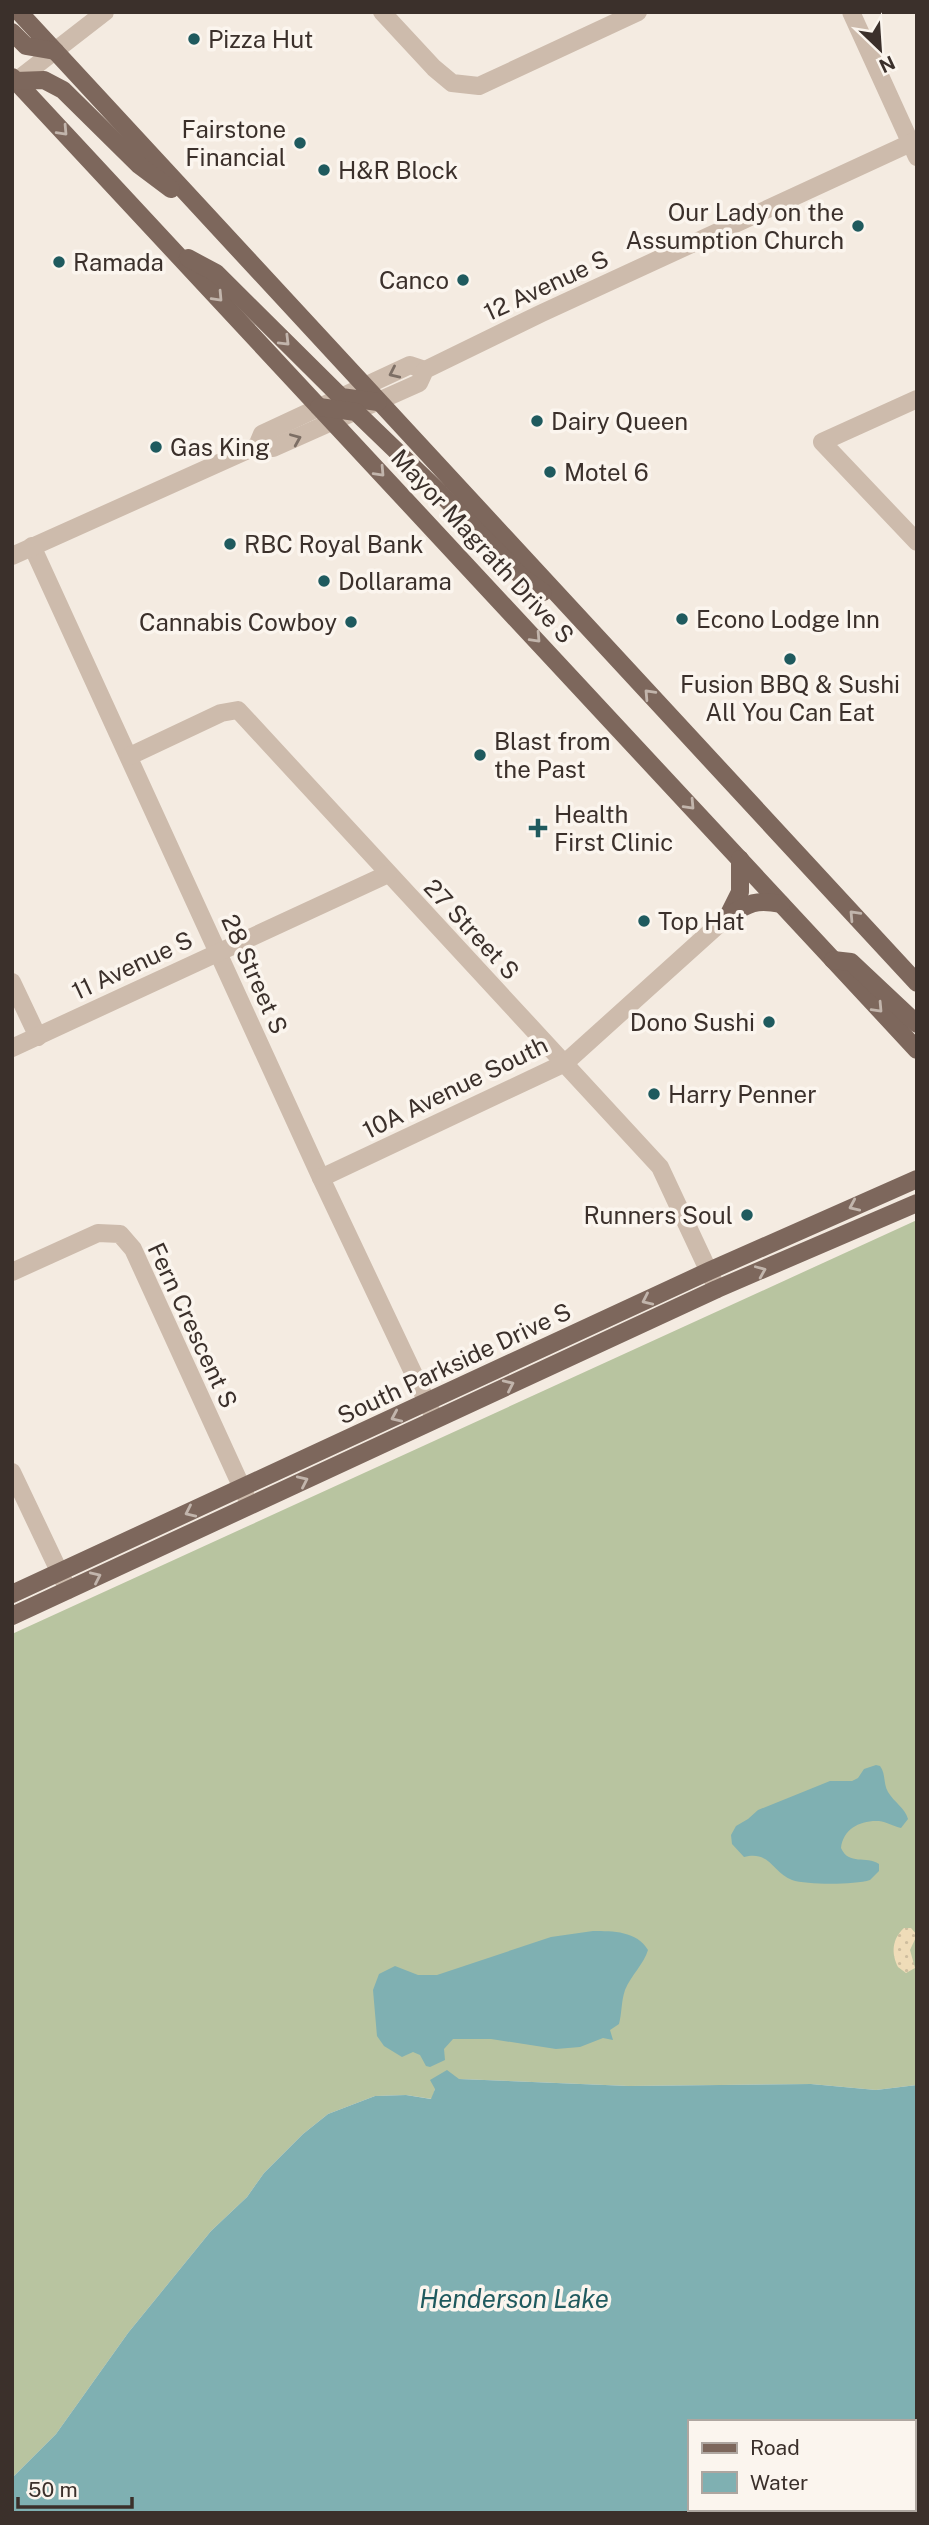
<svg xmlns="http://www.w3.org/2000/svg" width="929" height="2525" font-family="'Public Sans',sans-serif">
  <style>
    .grass { fill: #b8c4a0 }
    .sand { fill: url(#sand-dots) }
    .water { fill: #7fb0b2; fill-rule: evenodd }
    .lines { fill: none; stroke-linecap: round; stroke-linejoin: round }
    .minor { stroke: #cdbbac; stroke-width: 18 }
    .major { stroke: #7d675c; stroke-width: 18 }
    .oneway { stroke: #c2b5ac }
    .oneway2 { stroke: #7d6f65 }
    .poi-dot { fill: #1f5a5e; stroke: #fbf5ee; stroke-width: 2.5 }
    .labels { text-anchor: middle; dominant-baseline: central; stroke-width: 7; stroke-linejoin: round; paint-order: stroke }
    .poi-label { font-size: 24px; fill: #3b302b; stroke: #fbf5ee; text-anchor: start }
    .street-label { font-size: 24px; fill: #3b302b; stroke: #fbf5ee }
    .water-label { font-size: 26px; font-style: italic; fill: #1f5a5e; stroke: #fbf5ee }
  </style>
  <defs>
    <pattern id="sand-dots" width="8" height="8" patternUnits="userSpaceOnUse" patternTransform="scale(1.75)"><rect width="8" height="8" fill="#efdcb8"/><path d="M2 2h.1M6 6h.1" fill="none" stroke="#cebd9e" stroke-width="1.8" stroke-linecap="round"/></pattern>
  </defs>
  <rect width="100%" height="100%" fill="#f4ebe1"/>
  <!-- grass -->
  <polygon class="grass" points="917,1220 917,2085 876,2090 811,2084 629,2086 459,2079 435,2089 432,2099 406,2095 375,2096 328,2114 303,2134 264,2173 247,2197 211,2231 128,2333 56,2434 12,2478 12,1634"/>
  <!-- sand -->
  <path class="sand" d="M904,1928H911L917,1935L910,1950L915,1968L906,1973L898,1967C891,1953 892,1939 904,1928Z"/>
  <!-- water -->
  <g class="water">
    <path d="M876,1765L880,1766C886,1774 883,1783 888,1792C894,1802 905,1808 908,1819L901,1828C893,1826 887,1822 879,1821C860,1820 843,1829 841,1848C849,1866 866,1855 879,1864V1871L870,1880C854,1885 807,1885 792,1880C773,1873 770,1850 744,1857L732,1844L731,1835L736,1826L748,1819L758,1810L830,1781H852L858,1778L864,1769Z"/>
    <path d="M593,1931C613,1931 637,1931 648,1950C644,1964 631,1975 625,1990C621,2002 622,2013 619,2024L610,2030L613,2040L603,2038L580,2047L556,2049L491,2039H453L444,2049L445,2060L430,2067L426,2066L420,2055L413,2052L402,2057L384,2046L377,2036L373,1990L379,1974L395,1966L418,1975H437L551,1937Z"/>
    <path d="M447,2070L459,2079L629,2086L811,2084L876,2090L917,2085V2513H12V2478L56,2434L128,2333L211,2231L247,2197L264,2173L303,2134L328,2114L375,2096L406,2095L431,2099L435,2089L430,2080ZM689,2422H913V2509H689Z"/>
  </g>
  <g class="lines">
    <!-- minor -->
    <g class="minor">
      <polyline points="382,12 434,68 452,83 479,86 638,12"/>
      <polyline points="851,12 917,157"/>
      <polyline points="16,81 105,12"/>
      <polyline points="917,399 822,442 917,542"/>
      <polyline points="257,446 262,434 410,365 425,370"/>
      <polyline points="32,546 321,1178 435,1419"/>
      <polyline points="12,556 257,446 273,448 419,383 425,370 542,313 917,140"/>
      <polyline points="130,756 221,713 238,710 660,1167 717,1289"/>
      <polyline points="12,982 38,1037"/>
      <polyline points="12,1048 388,874"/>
      <polyline points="321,1178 565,1063 728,916"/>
      <polyline points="12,1272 98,1233 120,1234 133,1249 248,1501"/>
      <polyline points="12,1472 68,1590"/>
    </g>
    <!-- major -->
    <g class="major">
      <polyline points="19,12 917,983"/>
      <polyline points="12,32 26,46 55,51"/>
      <polyline points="12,77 917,1050"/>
      <polyline points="16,81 44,80 63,90 139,165 171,189"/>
      <polyline points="188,258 216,273 341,397 378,402"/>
      <polyline points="319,407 356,412 440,493 522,577 543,592"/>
      <polyline points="728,916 740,892 740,859"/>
      <path d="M728,916C749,903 756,899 781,904"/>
      <polyline points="833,960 851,962 917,1024"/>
      <polyline points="12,1594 709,1271 917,1179"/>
      <polyline points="12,1616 717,1289 917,1203"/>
    </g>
  </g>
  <!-- one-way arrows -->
  <defs><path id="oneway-chevron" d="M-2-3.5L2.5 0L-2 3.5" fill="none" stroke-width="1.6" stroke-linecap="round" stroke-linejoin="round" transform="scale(1.75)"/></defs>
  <g class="oneway">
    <use href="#oneway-chevron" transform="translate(63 131) rotate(47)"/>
    <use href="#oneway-chevron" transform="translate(218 297) rotate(47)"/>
    <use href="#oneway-chevron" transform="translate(285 341) rotate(45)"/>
    <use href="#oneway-chevron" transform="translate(380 472) rotate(47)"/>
    <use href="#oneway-chevron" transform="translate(536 638) rotate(47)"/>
    <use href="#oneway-chevron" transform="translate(649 694) rotate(-133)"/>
    <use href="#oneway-chevron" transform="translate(690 805) rotate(47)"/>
    <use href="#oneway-chevron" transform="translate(854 915) rotate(-133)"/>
    <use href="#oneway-chevron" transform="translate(878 1008) rotate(47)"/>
    <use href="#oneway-chevron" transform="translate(854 1206) rotate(156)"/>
    <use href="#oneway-chevron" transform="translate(761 1271) rotate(-23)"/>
    <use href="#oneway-chevron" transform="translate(647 1300) rotate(155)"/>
    <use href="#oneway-chevron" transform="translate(509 1385) rotate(-25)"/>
    <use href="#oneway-chevron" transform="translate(396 1417) rotate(156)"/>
    <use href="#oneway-chevron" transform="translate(303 1481) rotate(-25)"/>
    <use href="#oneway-chevron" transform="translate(190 1512) rotate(155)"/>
    <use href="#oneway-chevron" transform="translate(96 1577) rotate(-25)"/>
  </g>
  <g class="oneway2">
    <use href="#oneway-chevron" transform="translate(394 373) rotate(155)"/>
    <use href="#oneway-chevron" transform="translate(296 439) rotate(-23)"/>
  </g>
  <!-- markers -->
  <g class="poi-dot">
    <circle cx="194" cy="39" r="7"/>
    <circle cx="300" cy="143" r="7"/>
    <circle cx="324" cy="170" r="7"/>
    <circle cx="858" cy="226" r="7"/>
    <circle cx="59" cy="262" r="7"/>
    <circle cx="463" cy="280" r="7"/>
    <circle cx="537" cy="421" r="7"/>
    <circle cx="156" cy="447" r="7"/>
    <circle cx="550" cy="472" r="7"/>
    <circle cx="230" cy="544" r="7"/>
    <circle cx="324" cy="581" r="7"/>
    <circle cx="682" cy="619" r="7"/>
    <circle cx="351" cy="622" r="7"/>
    <circle cx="790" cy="659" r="7"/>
    <circle cx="480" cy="755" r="7"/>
    <path d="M534.5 817.5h7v7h7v7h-7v7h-7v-7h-7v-7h7z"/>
    <circle cx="644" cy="921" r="7"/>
    <circle cx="769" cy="1022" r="7"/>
    <circle cx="654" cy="1094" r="7"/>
    <circle cx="747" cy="1215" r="7"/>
  </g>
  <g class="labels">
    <!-- poi labels -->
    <g class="poi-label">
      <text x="208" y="39">Pizza Hut</text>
      <text x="286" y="129" text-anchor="end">Fairstone<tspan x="286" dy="28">Financial</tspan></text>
      <text x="338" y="170">H&amp;R Block</text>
      <text x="844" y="212" text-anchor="end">Our Lady on the<tspan x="844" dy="28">Assumption Church</tspan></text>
      <text x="73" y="262">Ramada</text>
      <text x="449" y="280" text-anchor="end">Canco</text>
      <text x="551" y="421">Dairy Queen</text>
      <text x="170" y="447">Gas King</text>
      <text x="564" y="472">Motel 6</text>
      <text x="244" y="544">RBC Royal Bank</text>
      <text x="338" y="581">Dollarama</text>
      <text x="696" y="619">Econo Lodge Inn</text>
      <text x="337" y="622" text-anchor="end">Cannabis Cowboy</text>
      <text x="790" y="684" text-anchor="middle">Fusion BBQ &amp; Sushi<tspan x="790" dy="28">All You Can Eat</tspan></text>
      <text x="494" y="741">Blast from<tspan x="494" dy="28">the Past</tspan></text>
      <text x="554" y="814">Health<tspan x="554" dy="28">First Clinic</tspan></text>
      <text x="658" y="921">Top Hat</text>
      <text x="755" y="1022" text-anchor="end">Dono Sushi</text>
      <text x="668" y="1094">Harry Penner</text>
      <text x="733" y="1215" text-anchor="end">Runners Soul</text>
    </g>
    <!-- street labels -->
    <g class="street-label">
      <text transform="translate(546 285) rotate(-25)">12 Avenue S</text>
      <text transform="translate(483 546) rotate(47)">Mayor Magrath Drive S</text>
      <text transform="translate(472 929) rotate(47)">27 Street S</text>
      <text transform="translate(132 965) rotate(-25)">11 Avenue S</text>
      <text transform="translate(255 974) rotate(66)">28 Street S</text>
      <text transform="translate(455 1087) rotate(-26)">10A Avenue South</text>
      <text transform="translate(193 1325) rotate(65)">Fern Crescent S</text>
      <text transform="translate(454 1363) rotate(-25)">South Parkside Drive S</text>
    </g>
    <!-- water labels -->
    <g class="water-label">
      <text x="514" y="2298">Henderson Lake</text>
    </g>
  </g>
  <!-- border -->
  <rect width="929" height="2525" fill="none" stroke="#3b302b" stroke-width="28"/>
  <!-- legend -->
  <rect x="688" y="2420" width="228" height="91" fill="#fbf5ee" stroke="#aea6a0" stroke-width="2"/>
  <rect x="702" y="2443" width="35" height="10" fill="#7d675c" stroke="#aea6a0" stroke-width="2"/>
  <text x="750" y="2455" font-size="21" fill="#3b302b">Road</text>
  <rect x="702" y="2472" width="35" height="21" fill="#7fb0b2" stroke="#aea6a0" stroke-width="2"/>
  <text x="750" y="2490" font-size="21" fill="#3b302b">Water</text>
  <!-- north arrow -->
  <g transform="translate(880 49) rotate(155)" stroke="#fbf5ee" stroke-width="5" paint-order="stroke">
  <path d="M0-5L12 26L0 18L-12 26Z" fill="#3b302b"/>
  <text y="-10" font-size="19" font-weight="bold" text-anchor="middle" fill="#3b302b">N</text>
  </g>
  <!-- scale -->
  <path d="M18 2497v10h114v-10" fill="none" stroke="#3b302b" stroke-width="3.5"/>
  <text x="28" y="2497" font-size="21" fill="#3b302b" stroke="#fbf5ee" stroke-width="5" paint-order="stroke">50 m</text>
</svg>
